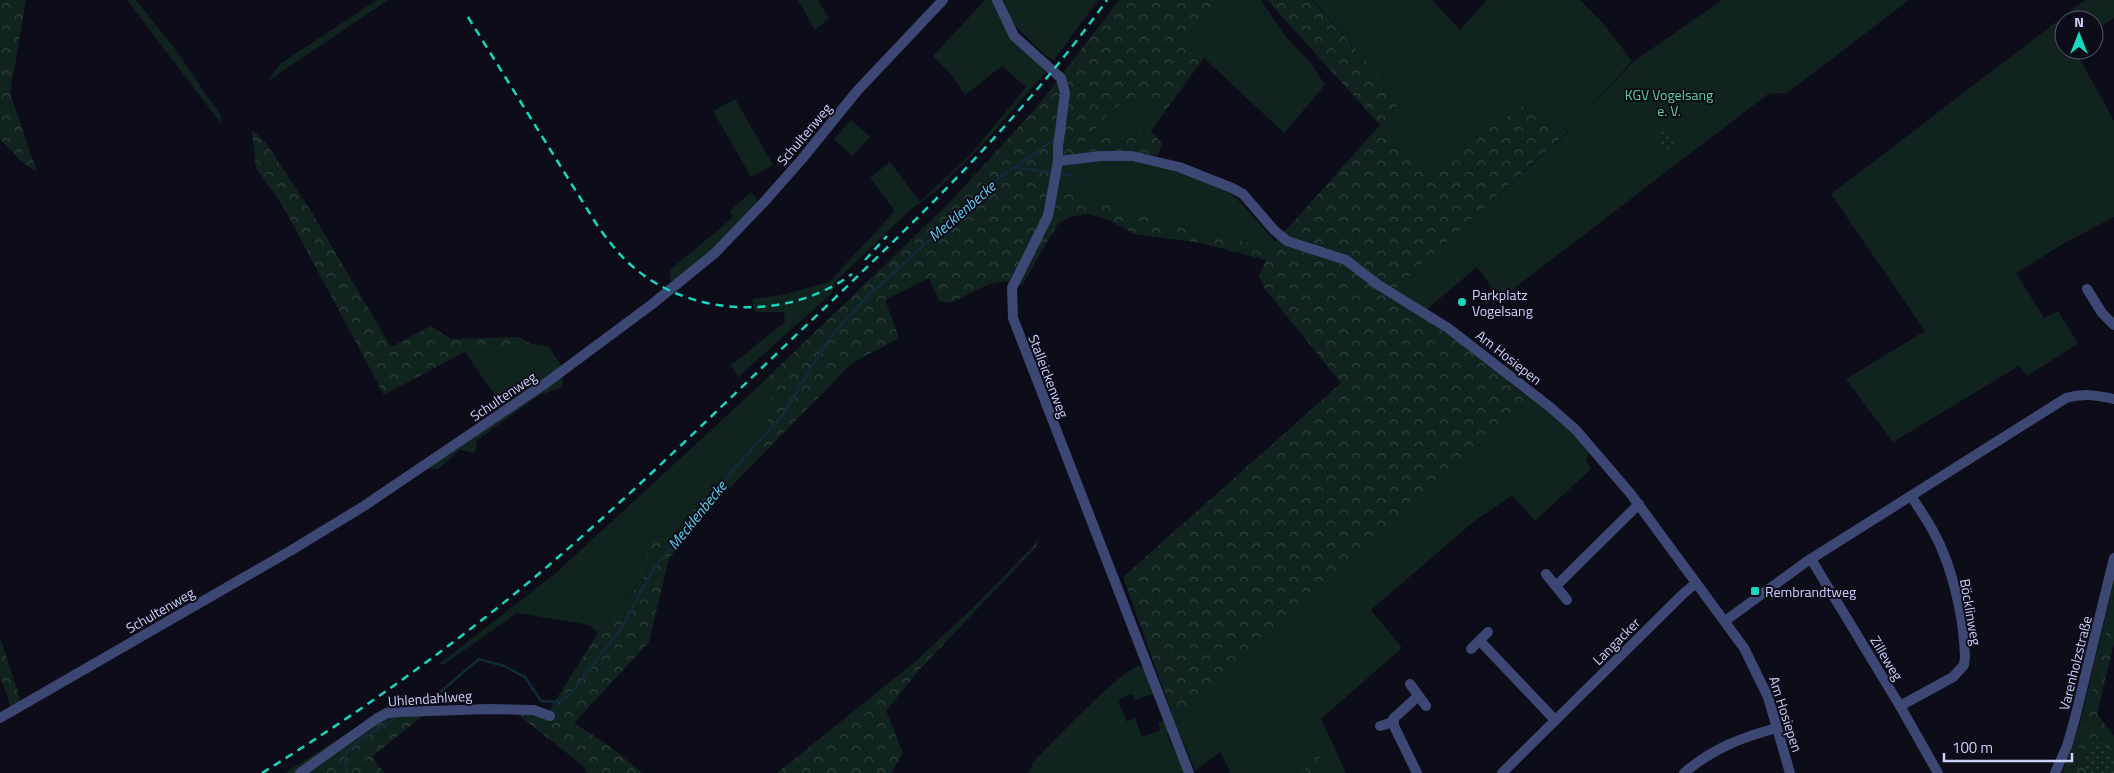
<svg xmlns="http://www.w3.org/2000/svg" width="2114" height="773" font-family="'Titillium Web',sans-serif">
  <style>
    .green { fill: #11231e }
    .forest { fill: url(#forest-crowns) }
    .park { fill: url(#park-dots) }
    .lines { fill: none; stroke-linecap: round; stroke-linejoin: round }
    .stream { stroke: #112a39; stroke-width: 2.5 }
    .minor { stroke: #3d4773; stroke-width: 10 }
    .rail { stroke: #1ad6bf; stroke-width: 2.5; stroke-dasharray: 8 6; stroke-linecap: butt }
    .poi-dot { fill: #1ad6bf; stroke: #0d0d1a; stroke-width: 2 }
    .labels { text-anchor: middle; dominant-baseline: central; stroke-width: 4; stroke-linejoin: round; paint-order: stroke }
    .park-label { font-size: 14px; fill: #62cf9b; stroke: #0d0d1a }
    .street-label { font-size: 14px; fill: #ccd1f9; stroke: #0d0d1a }
    .poi-label { font-size: 14px; fill: #ccd1f9; stroke: #0d0d1a; text-anchor: start }
    .water-label { font-size: 15px; font-style: italic; fill: #66ccec; stroke: #0d0d1a }
  </style>
  <defs>
    <pattern id="forest-crowns" width="20" height="18" patternUnits="userSpaceOnUse" patternTransform="scale(1.25)"><rect width="20" height="18" fill="#11231e"/><path d="M2 6a3 3 0 1 1 6 0M12 15a3 3 0 1 1 6 0" fill="none" stroke="#32423f"/></pattern>
    <pattern id="park-dots" width="8" height="8" patternUnits="userSpaceOnUse" patternTransform="scale(1.25)"><rect width="8" height="8" fill="#11231e"/><path d="M2 2h.1M6 6h.1" fill="none" stroke="#32423f" stroke-width="1.8" stroke-linecap="round"/></pattern>
  </defs>
  <rect width="100%" height="100%" fill="#0d0d1a"/>
  <!-- green -->
  <g class="green">
    <polygon points="127,0 136,0 175,49 221,116 222,125"/>
    <polygon points="377,0 388,0 268,81 280,64"/>
    <polygon points="798,0 818,0 829,18 815,30"/>
    <polygon points="985,0 994,0 1030,56 1046,72 984,143 935,192 909,211 836,281 832,293 738,377 731,365 785,322 784,312 755,312 752,299 782,295 829,282 895,211 870,178 890,162 920,202 972,153 1026,87 1002,66 965,95 951,74 933,56"/>
    <polygon points="1004,0 1098,0 1054,60 1046,56 1010,21"/>
    <polygon points="1217,0 1261,0 1286,37 1310,62 1325,85 1284,133 1204,58 1185,37"/>
    <polygon points="1313,0 1432,0 1460,30 1487,0 1580,0 1603,23 1632,61 1576,123 1633,62 1722,0 1909,0 1787,93 1768,94 1500,299 1477,267 1426,310 1395,289 1568,132 1531,100 1427,171 1380,125 1402,101"/>
    <polygon points="2085,0 2114,0 2114,18 2094,31 2094,20 2064,20 2064,50 2075,50 2114,121 2114,217 2063,244 2016,273 2044,318 2058,311 2078,344 2027,376 2019,366 1893,442 1846,379 1925,331 1831,194"/>
    <polygon points="1141,94 1166,110 1151,131 1126,129 1081,146 1111,110"/>
    <polygon points="735,99 773,165 751,177 713,111"/>
    <polygon points="851,120 870,137 852,156 834,139"/>
    <path d="M1103,158C1141,161 1195,172 1228,192C1241,200 1264,230 1276,242L1269,249L1075,195L1056,192L1060,162Z"/>
    <polygon points="751,192 758,201 711,252 671,289 670,270 730,220 732,218 730,211"/>
    <polygon points="531,344 549,347 564,370 562,387 540,395 477,440 475,453 460,450 438,469 421,468 508,408 497,394 495,395 464,351"/>
    <polygon points="761,384 776,405 758,437 764,453 721,497 708,492 674,534 648,539 643,546 651,567 598,633 589,625 517,613 443,665 439,664 557,572"/>
    <polygon points="1536,402 1568,428 1590,452 1586,460 1591,469 1535,521 1512,495 1471,524 1371,610 1402,648 1321,719 1346,773 1229,773 1230,771 1220,752 1195,770 1176,725"/>
    <polygon points="2114,581 2114,597 2086,722 2076,757 2068,773 2062,773 2079,727"/>
    <path d="M1139,666L1143,668L1155,693L1135,700L1132,694L1118,700L1127,722L1135,718L1142,737L1160,730L1158,723L1165,720L1169,732L1167,734L1184,773H1027L1033,766L1031,764C1049,747 1121,669 1139,666Z"/>
  </g>
  <!-- forest -->
  <g class="forest">
    <polygon points="0,0 26,0 10,93 37,172 22,162 0,139"/>
    <polygon points="1119,0 1217,0 1185,37 1204,58 1166,110 1141,94 1111,110 1082,145 1126,129 1151,131 1162,144 1158,155 1102,155 1059,159 1051,191 1075,195 1269,249 1380,125 1427,171 1531,100 1567,132 1392,292 1496,371 1517,389 1536,402 1176,725 1123,577 1341,383 1265,289 1259,276 1266,260 1201,243 1134,234 1109,220 1088,214 1068,217 1057,225 1022,285 1004,281 987,285 951,303 939,301 929,278 885,300 899,338 852,363 764,453 758,437 776,405 761,384 949,203 1037,107"/>
    <polygon points="1267,0 1312,0 1402,101 1380,125"/>
    <polygon points="252,130 266,143 311,211 391,347 431,326 451,339 519,337 531,344 464,352 384,395 283,206 256,168"/>
    <polygon points="708,492 721,497 669,558 649,642 574,723 609,746 643,773 588,773 582,765 516,713 545,717 598,633 651,568 643,546 648,539 674,534"/>
    <polygon points="1039,540 1037,546 920,669 886,711 903,753 891,773 777,773 916,661 977,604"/>
    <polygon points="2114,597 2114,643 2097,714 2114,736 2114,756 2096,736 2082,760 2089,773 2068,773 2076,757 2086,722"/>
    <polygon points="0,637 21,702 12,711 0,675"/>
    <polygon points="402,694 421,717 372,757 384,773 285,773 376,715"/>
    <polygon points="1317,754 1327,773 1302,773 1305,770 1308,758"/>
  </g>
  <!-- park -->
  <g class="park">
    <path d="M1664,121L1668,122L1667,128C1674,133 1676,136 1677,145L1673,149L1666,150L1658,139Z"/>
    <polygon points="2096,736 2114,756 2114,773 2089,773 2082,760"/>
  </g>
  <g class="lines">
    <!-- stream -->
    <g class="stream">
      <polyline points="1015,167 1053,173"/>
      <polyline points="1059,174 1072,176"/>
      <polyline points="400,707 426,704 479,659 504,666 525,677 541,701 558,702 569,696 620,630 654,568 692,523 734,469 781,417 831,336 868,296 948,223 995,181 1052,141"/>
      <polyline points="347,773 344,755 359,740 395,719 397,714"/>
    </g>
    <!-- minor -->
    <g class="minor">
      <polyline points="997,0 1014,36 1061,78 1065,93 1058,147 1058,161 1048,216 1012,288 1013,318 1189,773"/>
      <polyline points="1058,161 1102,156 1132,156 1179,167 1232,188 1243,194 1274,230 1287,241 1346,260 1377,284 1448,328 1550,407 1576,430 1630,493 1744,648 1768,697 1790,773"/>
      <polyline points="2087,289 2102,313 2114,325"/>
      <polyline points="1811,559 1900,706 1938,773"/>
      <polyline points="1546,574 1567,600"/>
      <polyline points="1556,586 1639,504"/>
      <path d="M1725,621L1806,562L2066,398C2083,393 2096,395 2114,399"/>
      <polyline points="1480,641 1555,720"/>
      <polyline points="1471,649 1488,632"/>
      <polyline points="1410,684 1426,706"/>
      <path d="M1900,706L1953,677L1964,665L1965,657C1964,623 1956,584 1943,552C1935,532 1923,514 1911,496"/>
      <polyline points="0,718 290,551 364,506 546,383 651,305 715,253 765,201 802,159 857,91 943,0"/>
      <polyline points="1380,726 1394,722"/>
      <polyline points="300,773 376,719 387,713 401,712 488,709 534,710 550,716"/>
      <polyline points="1417,773 1394,726 1393,719 1418,696"/>
      <polyline points="1502,773 1683,594 1696,583"/>
      <path d="M1684,773C1712,749 1742,737 1777,728"/>
      <polyline points="2055,773 2067,746 2074,722 2114,558"/>
    </g>
    <!-- rail -->
    <g class="rail">
      <path d="M468,17L597,225C608,240 618,254 632,266C691,318 789,321 852,274"/>
      <polyline points="865,260 887,236"/>
      <path d="M262,773C349,719 432,661 512,596C610,516 701,426 793,338C904,232 1017,126 1107,0"/>
    </g>
  </g>
  <!-- markers -->
  <g class="poi-dot">
    <circle cx="1462" cy="302" r="5"/>
    <rect x="1750" y="586" width="10" height="10" rx="2.5"/>
  </g>
  <g class="labels">
    <!-- park labels -->
    <g class="park-label">
      <text x="1669" y="94">KGV Vogelsang<tspan x="1669" dy="16">e. V.</tspan></text>
    </g>
    <!-- street labels -->
    <g class="street-label">
      <text transform="translate(804 134) rotate(-50)">Schultenweg</text>
      <text transform="translate(1509 357) rotate(38)">Am Hosiepen</text>
      <text transform="translate(1049 376) rotate(69)">Stalleickenweg</text>
      <text transform="translate(503 396) rotate(-34)">Schultenweg</text>
      <text transform="translate(160 610) rotate(-30)">Schultenweg</text>
      <text transform="translate(1971 612) rotate(80)">Böcklinweg</text>
      <text transform="translate(1616 641) rotate(-45)">Langacker</text>
      <text transform="translate(1887 658) rotate(59)">Zilleweg</text>
      <text transform="translate(2075 663) rotate(-76)">Varenholzstraße</text>
      <text transform="translate(430 698) rotate(-4)">Uhlendahlweg</text>
      <text transform="translate(1786 714) rotate(72)">Am Hosiepen</text>
    </g>
    <!-- poi labels -->
    <g class="poi-label">
      <text x="1472" y="294">Parkplatz<tspan x="1472" dy="16">Vogelsang</tspan></text>
      <text x="1765" y="591">Rembrandtweg</text>
    </g>
    <!-- water labels -->
    <g class="water-label">
      <text transform="translate(962 211) rotate(-41)">Mecklenbecke</text>
      <text transform="translate(697 515) rotate(-51)">Mecklenbecke</text>
    </g>
  </g>
  <!-- north arrow -->
  <g transform="translate(2079 35)"><circle r="24" fill="#0d0d1a" stroke="#595b73"/>
  <path d="M0-4L9 19L0 12L-9 19Z" fill="#1ad6bf"/>
  <text y="-8" font-size="14" font-weight="bold" text-anchor="middle" fill="#ccd1f9">N</text>
  </g>
  <!-- scale -->
  <path d="M1944 753v8h128v-8" fill="none" stroke="#ccd1f9" stroke-width="2.5"/>
  <text x="1952" y="753" font-size="15" fill="#ccd1f9" stroke="#0d0d1a" stroke-width="4" paint-order="stroke">100 m</text>
</svg>
